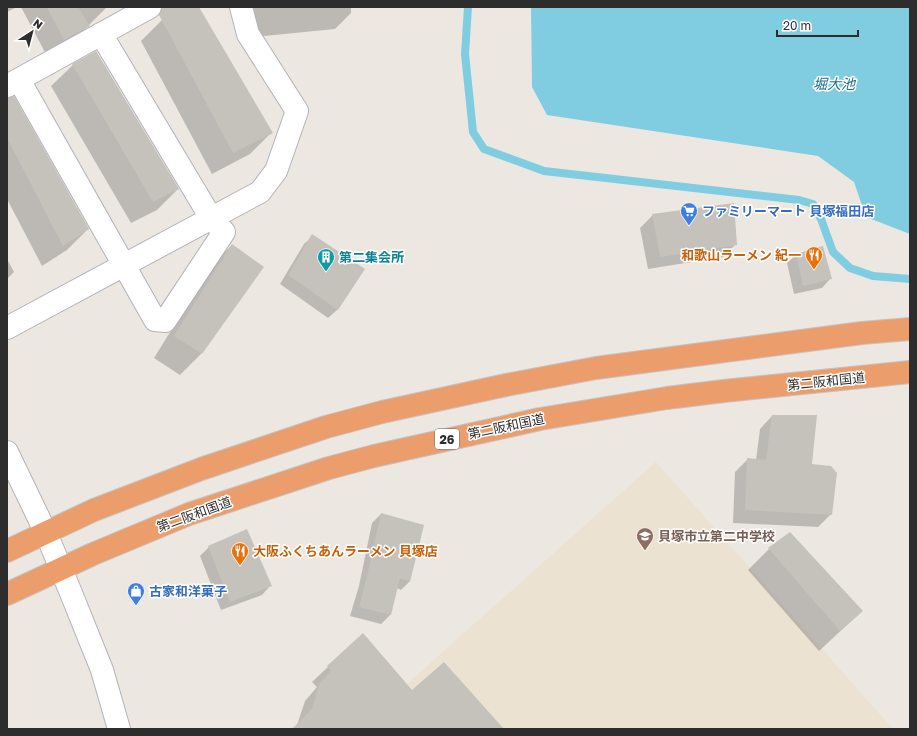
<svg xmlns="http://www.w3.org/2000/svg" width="917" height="736" font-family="'Golos Text','Noto Sans JP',sans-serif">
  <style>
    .education { fill: #ece2d2 }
    .water { fill: #80cde2 }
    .shadow { fill: #0003 }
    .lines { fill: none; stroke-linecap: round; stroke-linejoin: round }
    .stream { stroke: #80cde2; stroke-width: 8 }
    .building { fill: #c5c2bc }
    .street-casing { stroke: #b1b3bb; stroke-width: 24 }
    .highway-casing { stroke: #c4c4c4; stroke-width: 24 }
    .street { stroke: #fff; stroke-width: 22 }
    .highway { stroke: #ec9d6c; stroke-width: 22 }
    .labels { text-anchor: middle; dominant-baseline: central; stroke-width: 3; stroke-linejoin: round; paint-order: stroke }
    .shield { fill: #fff; stroke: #6c6c6c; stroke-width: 1 }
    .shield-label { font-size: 12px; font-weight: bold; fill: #2d2d2d }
    .shop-label { font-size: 13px; font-weight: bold; fill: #366cbe; stroke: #fff; text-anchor: start }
    .food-label { font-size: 13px; font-weight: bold; fill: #c56008; stroke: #fff; text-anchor: end }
    .culture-label { font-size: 13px; font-weight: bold; fill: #0d838f; stroke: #fff; text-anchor: start }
    .street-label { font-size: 13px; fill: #2d2d2d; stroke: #fff }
    .education-label { font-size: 13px; font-weight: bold; fill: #785e54; stroke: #fff; text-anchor: start }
    .water-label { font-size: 14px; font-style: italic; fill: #1d6f90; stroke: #fff }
  </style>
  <rect width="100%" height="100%" fill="#ece7e1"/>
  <!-- education -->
  <polygon class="education" points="656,462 893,729 357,729 456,640"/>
  <!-- water -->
  <polygon class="water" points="531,7 910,7 910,234 866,217 854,182 818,156 547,115 532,87"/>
  <!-- shadow -->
  <g class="shadow">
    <polygon points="7,7 17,7 7,12"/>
    <polygon points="21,7 107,7 71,43 47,56"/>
    <polygon points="182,7 198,7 271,133 250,154 212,174 141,41 162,20"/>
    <polygon points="238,7 351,7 351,13 335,29 243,38"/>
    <polygon points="96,52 178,189 157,210 131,223 51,86 73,65"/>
    <polygon points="7,99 88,229 67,250 42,266 7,199"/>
    <polygon points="653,215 736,244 723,257 648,269 640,228"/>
    <polygon points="313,236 363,270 337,310 328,318 280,284 304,244"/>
    <polygon points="232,245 263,267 201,354 180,375 154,358 211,266"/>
    <polygon points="822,248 830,279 822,288 794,294 787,263 796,255"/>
    <polygon points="7,259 14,272 7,279"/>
    <polygon points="772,416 831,514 818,527 733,523 735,472 748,459 756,460 760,429"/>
    <polygon points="381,514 410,581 401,590 397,588 390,615 381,624 350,616 359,586 372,523"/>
    <polygon points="790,533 862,611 819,651 748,570 769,549"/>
    <polygon points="209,547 270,586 262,595 221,610 200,556"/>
    <polygon points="363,634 411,692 503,729 293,729 297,725 305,701 317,687 312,682"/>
  </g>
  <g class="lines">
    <!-- stream -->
    <polyline class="stream" points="468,7 465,54 473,132 484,149 544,171 799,200 813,204 821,219 833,252 850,268 873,276 910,279"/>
  </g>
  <!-- building -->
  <g class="building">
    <polygon points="47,7 78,7 90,26 64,40"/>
    <polygon points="162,7 199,7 273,133 233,153 159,15"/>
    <polygon points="96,51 179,189 153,202 72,64"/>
    <polygon points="14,96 89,229 63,246 7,138 7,98"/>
    <polygon points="734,203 737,245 660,257 652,214"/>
    <polygon points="312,234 365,269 338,310 288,275"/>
    <polygon points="232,244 264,267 202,354 174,336"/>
    <polygon points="823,246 832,279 803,286 796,254"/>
    <polygon points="772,415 817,415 812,464 831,466 837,473 832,515 745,510 747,458 766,460"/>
    <polygon points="381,513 424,525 410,582 400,578 391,615 359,607 367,576"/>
    <polygon points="247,529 272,586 230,602 208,546"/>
    <polygon points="790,532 863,611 840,631 768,548"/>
    <polygon points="363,633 412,690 444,662 504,729 292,729 312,709 319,684 331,671 327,666"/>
  </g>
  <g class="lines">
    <!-- street casing -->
    <g class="street-casing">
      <g id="street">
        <polyline points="19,80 155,320 165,321 224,232 211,218 101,34"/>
        <polyline points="7,86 150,7"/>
        <polyline points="7,328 260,192 276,171 297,111 248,34 241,7"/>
        <polyline points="7,452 46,533 71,593 102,670 119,729"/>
      </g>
    </g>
    <!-- highway casing -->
    <g class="highway-casing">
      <g id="highway">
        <polyline points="7,551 94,510 201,469 326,427 382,412 506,385 596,368 862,333 910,329"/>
        <polyline points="7,594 93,554 189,514 329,468 374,456 540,419 667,398 724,391 910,372"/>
      </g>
    </g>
    <!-- street -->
    <use href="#street" class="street"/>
    <!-- highway -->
    <use href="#highway" class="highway"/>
  </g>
  <!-- icons -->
  <defs>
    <g id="supermarket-pin" transform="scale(0.9)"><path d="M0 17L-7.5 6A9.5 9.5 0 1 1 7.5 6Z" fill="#3f7fe0" stroke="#fff"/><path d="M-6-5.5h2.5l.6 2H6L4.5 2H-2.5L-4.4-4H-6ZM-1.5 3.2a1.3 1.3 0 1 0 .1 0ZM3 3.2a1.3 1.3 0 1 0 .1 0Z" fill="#fff"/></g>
    <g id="restaurant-pin" transform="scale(0.9)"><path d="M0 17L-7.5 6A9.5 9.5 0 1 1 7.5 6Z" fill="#e8710a" stroke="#fff"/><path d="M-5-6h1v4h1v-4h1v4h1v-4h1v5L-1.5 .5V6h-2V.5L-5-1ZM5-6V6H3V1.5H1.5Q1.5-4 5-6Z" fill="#fff"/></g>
    <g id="building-pin" transform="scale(0.9)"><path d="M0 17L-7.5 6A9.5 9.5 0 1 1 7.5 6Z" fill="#0f9aa8" stroke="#fff"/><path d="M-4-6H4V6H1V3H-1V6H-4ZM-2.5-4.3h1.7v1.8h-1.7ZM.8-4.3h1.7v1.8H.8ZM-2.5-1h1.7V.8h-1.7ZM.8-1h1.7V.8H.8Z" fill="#fff"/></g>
    <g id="university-pin" transform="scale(0.9)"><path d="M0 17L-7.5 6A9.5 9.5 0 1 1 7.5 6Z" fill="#8d6e63" stroke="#fff"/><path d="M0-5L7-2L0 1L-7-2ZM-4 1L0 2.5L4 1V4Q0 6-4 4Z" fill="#fff"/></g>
    <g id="shop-pin" transform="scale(0.9)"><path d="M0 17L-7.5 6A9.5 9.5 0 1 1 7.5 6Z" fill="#3f7fe0" stroke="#fff"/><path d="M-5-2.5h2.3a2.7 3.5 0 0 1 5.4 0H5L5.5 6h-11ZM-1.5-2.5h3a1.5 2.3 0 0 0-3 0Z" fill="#fff"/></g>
  </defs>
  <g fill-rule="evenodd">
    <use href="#supermarket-pin" x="689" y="211"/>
    <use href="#restaurant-pin" x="814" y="255"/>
    <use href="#building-pin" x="326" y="257"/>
    <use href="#university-pin" x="645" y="536"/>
    <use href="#restaurant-pin" x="240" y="551"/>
    <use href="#shop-pin" x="136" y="591"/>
  </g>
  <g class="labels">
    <!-- shield labels -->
    <rect class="shield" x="435" y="429" width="24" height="20" rx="3"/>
    <g class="shield-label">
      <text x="447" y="439">26</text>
    </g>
    <!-- shop labels -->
    <g class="shop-label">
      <text x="702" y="211">ファミリーマート 貝塚福田店</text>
      <text x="149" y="591">古家和洋菓子</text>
    </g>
    <!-- food labels -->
    <g class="food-label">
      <text x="801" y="255">和歌山ラーメン 紀一</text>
      <text x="253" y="551" text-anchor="start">大阪ふくちあんラーメン 貝塚店</text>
    </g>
    <!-- culture labels -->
    <g class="culture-label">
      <text x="339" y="257">第二集会所</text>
    </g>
    <!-- street labels -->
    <g class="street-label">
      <text transform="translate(826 381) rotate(-6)">第二阪和国道</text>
      <text transform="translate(506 426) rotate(-12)">第二阪和国道</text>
      <text transform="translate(194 514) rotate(-20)">第二阪和国道</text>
    </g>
    <!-- education labels -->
    <g class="education-label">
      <text x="658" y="536">貝塚市立第二中学校</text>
    </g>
    <!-- water labels -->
    <g class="water-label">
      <text x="834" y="83">堀大池</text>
    </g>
  </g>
  <!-- border -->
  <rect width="917" height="736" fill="none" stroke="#2d2d2d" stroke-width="16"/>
  <!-- north arrow -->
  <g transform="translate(32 32) rotate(36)" stroke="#ffffff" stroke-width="3" paint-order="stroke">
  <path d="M0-3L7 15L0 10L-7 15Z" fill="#2d2d2d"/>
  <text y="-6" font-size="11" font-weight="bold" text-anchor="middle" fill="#2d2d2d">N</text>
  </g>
  <!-- scale -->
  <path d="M777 30v6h81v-6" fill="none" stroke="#2d2d2d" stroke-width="2"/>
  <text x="783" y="30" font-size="12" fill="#2d2d2d" stroke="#ffffff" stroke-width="3" paint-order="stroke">20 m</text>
</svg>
